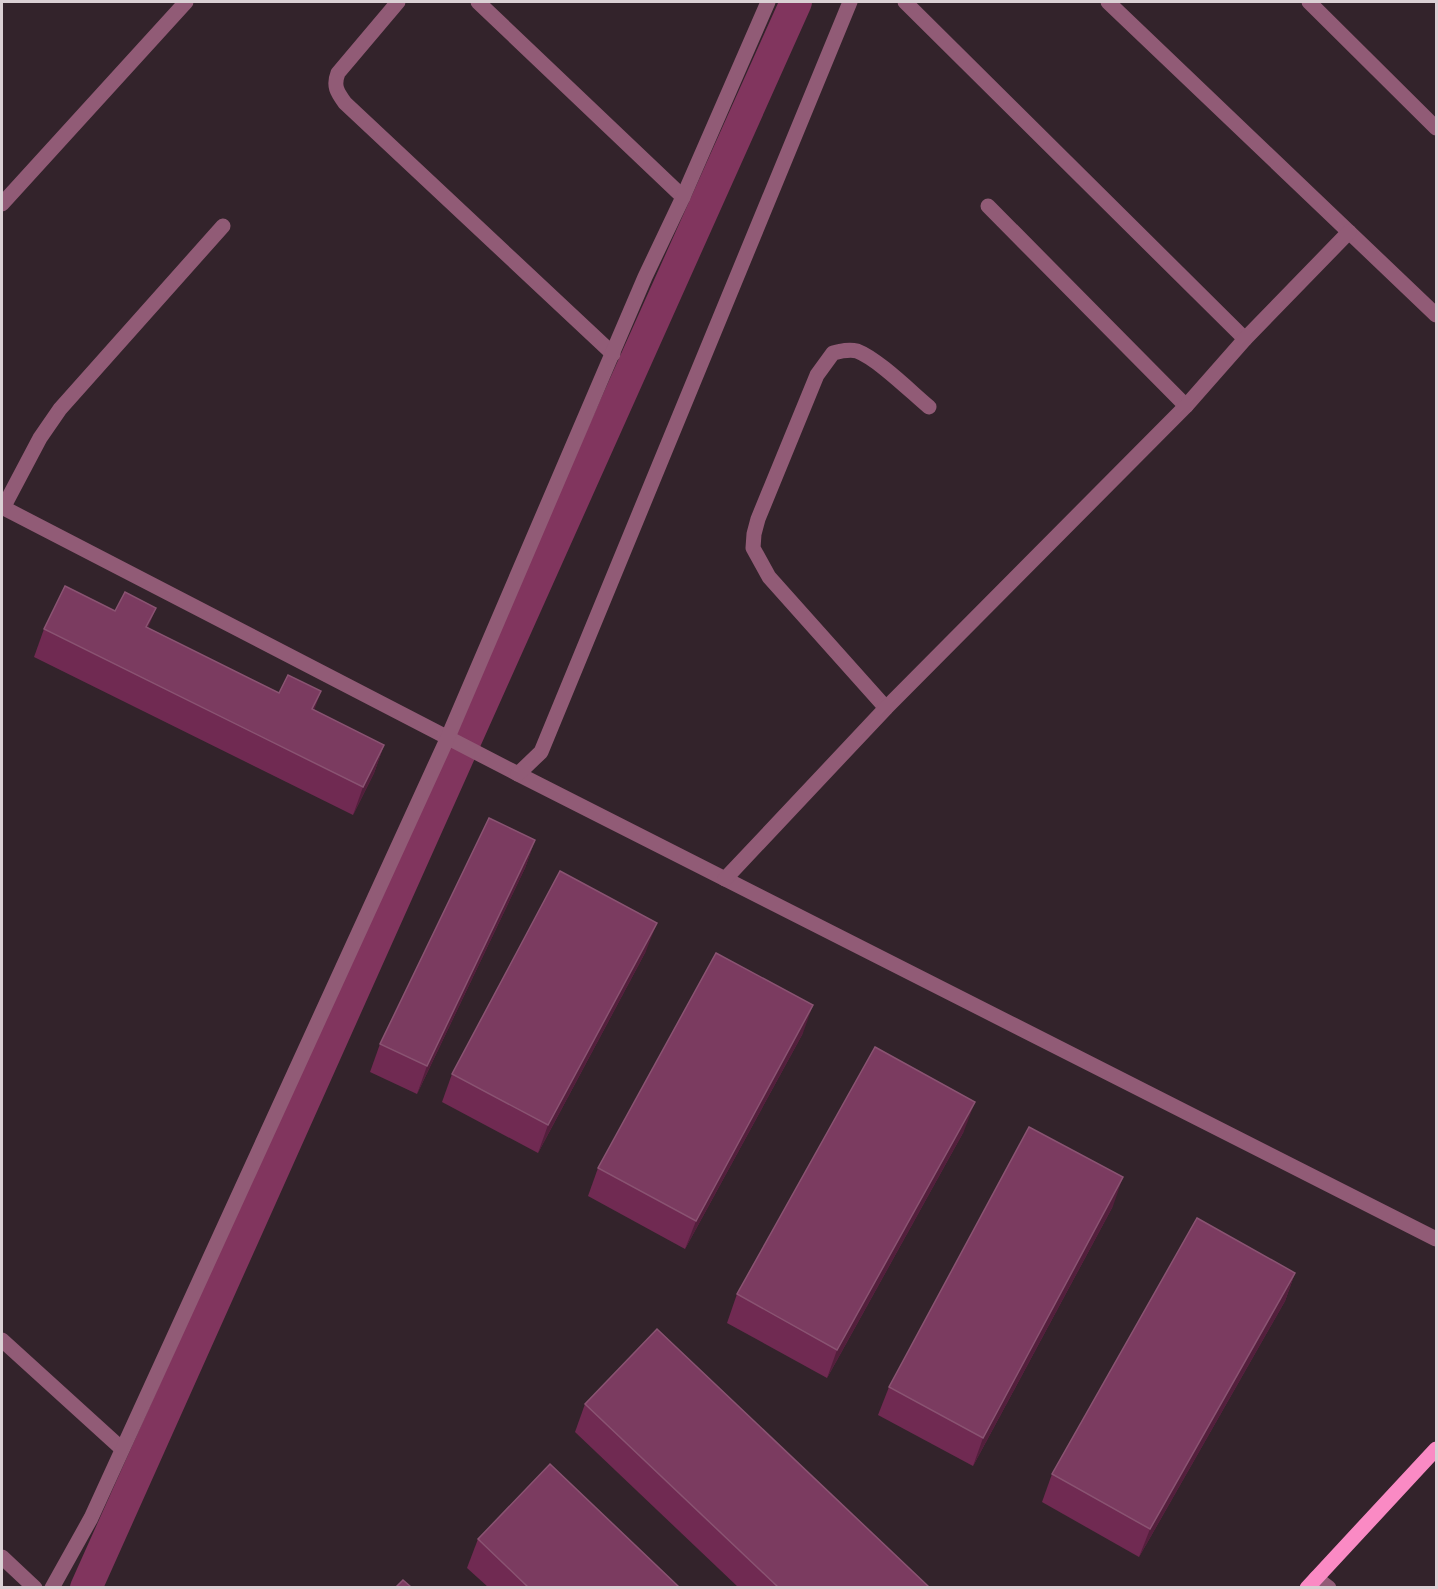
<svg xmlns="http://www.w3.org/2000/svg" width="1438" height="1589" font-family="'Work Sans',sans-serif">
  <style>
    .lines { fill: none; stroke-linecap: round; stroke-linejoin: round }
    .canal { stroke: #81355e; stroke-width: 32 }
    .minor { stroke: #915b76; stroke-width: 15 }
    .major { stroke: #fa8ac4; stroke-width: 15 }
    .wall { fill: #702a52 }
    .shaded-wall { fill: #531f3c }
    .building { fill: #7b3b60; stroke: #8a5372; stroke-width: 1.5 }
  </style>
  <rect width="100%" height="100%" fill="#33232b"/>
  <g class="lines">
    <!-- canal -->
    <polyline class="canal" points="86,1588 796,2"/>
    <!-- minor -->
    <g class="minor">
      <path d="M398,2L338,73C333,86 337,92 345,103L613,354"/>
      <polyline points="478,2 683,197"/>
      <polyline points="905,2 1245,339"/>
      <polyline points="1108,2 1436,315"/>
      <polyline points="1309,2 1436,128"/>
      <polyline points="2,204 186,2"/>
      <polyline points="988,206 1186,406"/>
      <polyline points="2,507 518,774 1436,1239"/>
      <polyline points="3,508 40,438 60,409 223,226"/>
      <path d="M886,708L769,577L753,548L754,534L758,519L817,375L833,353C841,351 849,349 857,351C878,359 911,392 929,407"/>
      <polyline points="518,774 541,752 850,2"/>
      <polyline points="725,879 886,708 1186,406 1245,339 1349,232"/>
      <polyline points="2,1340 122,1449"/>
      <polyline points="2,1557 35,1588"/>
      <polyline points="1316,1578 1329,1588"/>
      <polyline points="52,1588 91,1518 448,737 645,277 683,197 768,2"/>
    </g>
    <!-- major -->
    <polyline class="major" points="1307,1588 1436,1449"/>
  </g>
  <!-- wall -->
  <g class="wall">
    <polygon points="148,628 384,745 374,773 353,815 34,657 44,629"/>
    <polygon points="535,840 525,868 417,1094 370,1072 380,1044"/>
    <polygon points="646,951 538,1153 442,1102 452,1074"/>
    <polygon points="803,1033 685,1249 588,1196 598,1168"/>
    <polygon points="964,1131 827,1378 727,1323 737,1294"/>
    <polygon points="1113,1206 973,1466 878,1415 889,1387"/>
    <polygon points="1295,1273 1285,1301 1139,1557 1042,1502 1052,1474"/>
    <polygon points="585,1404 929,1587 738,1587 575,1432"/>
    <polygon points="478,1539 679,1587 488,1587 467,1568"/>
  </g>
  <!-- shaded-wall -->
  <g class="shaded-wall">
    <polygon points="156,608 145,636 146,627"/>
    <polygon points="321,691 311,720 312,709"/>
    <polygon points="384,745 374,773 353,815 363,787"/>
    <polygon points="535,840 525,868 417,1094 427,1066"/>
    <polygon points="657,923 646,951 538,1153 548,1125"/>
    <polygon points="813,1005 803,1033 685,1249 696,1221"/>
    <polygon points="975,1102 964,1131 827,1378 837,1350"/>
    <polygon points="1123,1177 1113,1206 973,1466 983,1438"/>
    <polygon points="1295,1273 1285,1301 1139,1557 1150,1529"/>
  </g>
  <!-- building -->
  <g class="building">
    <polygon points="65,586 115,611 125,592 156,608 146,627 279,693 288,675 321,691 312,709 384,745 363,787 44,629"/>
    <polygon points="489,818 535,840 427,1066 380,1044"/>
    <polygon points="560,871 657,923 548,1125 452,1074"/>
    <polygon points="716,953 813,1005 696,1221 598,1168"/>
    <polygon points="875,1047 975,1102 837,1350 737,1294"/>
    <polygon points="1029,1127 1123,1177 983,1438 889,1387"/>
    <polygon points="1197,1218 1295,1273 1150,1529 1052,1474"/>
    <polygon points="657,1329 929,1587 778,1587 585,1404"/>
    <polygon points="550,1464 679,1587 528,1587 478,1539"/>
    <polygon points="403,1580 411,1587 396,1587"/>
  </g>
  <!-- border -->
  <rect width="1438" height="1589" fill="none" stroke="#dad0d4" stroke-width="6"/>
</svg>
